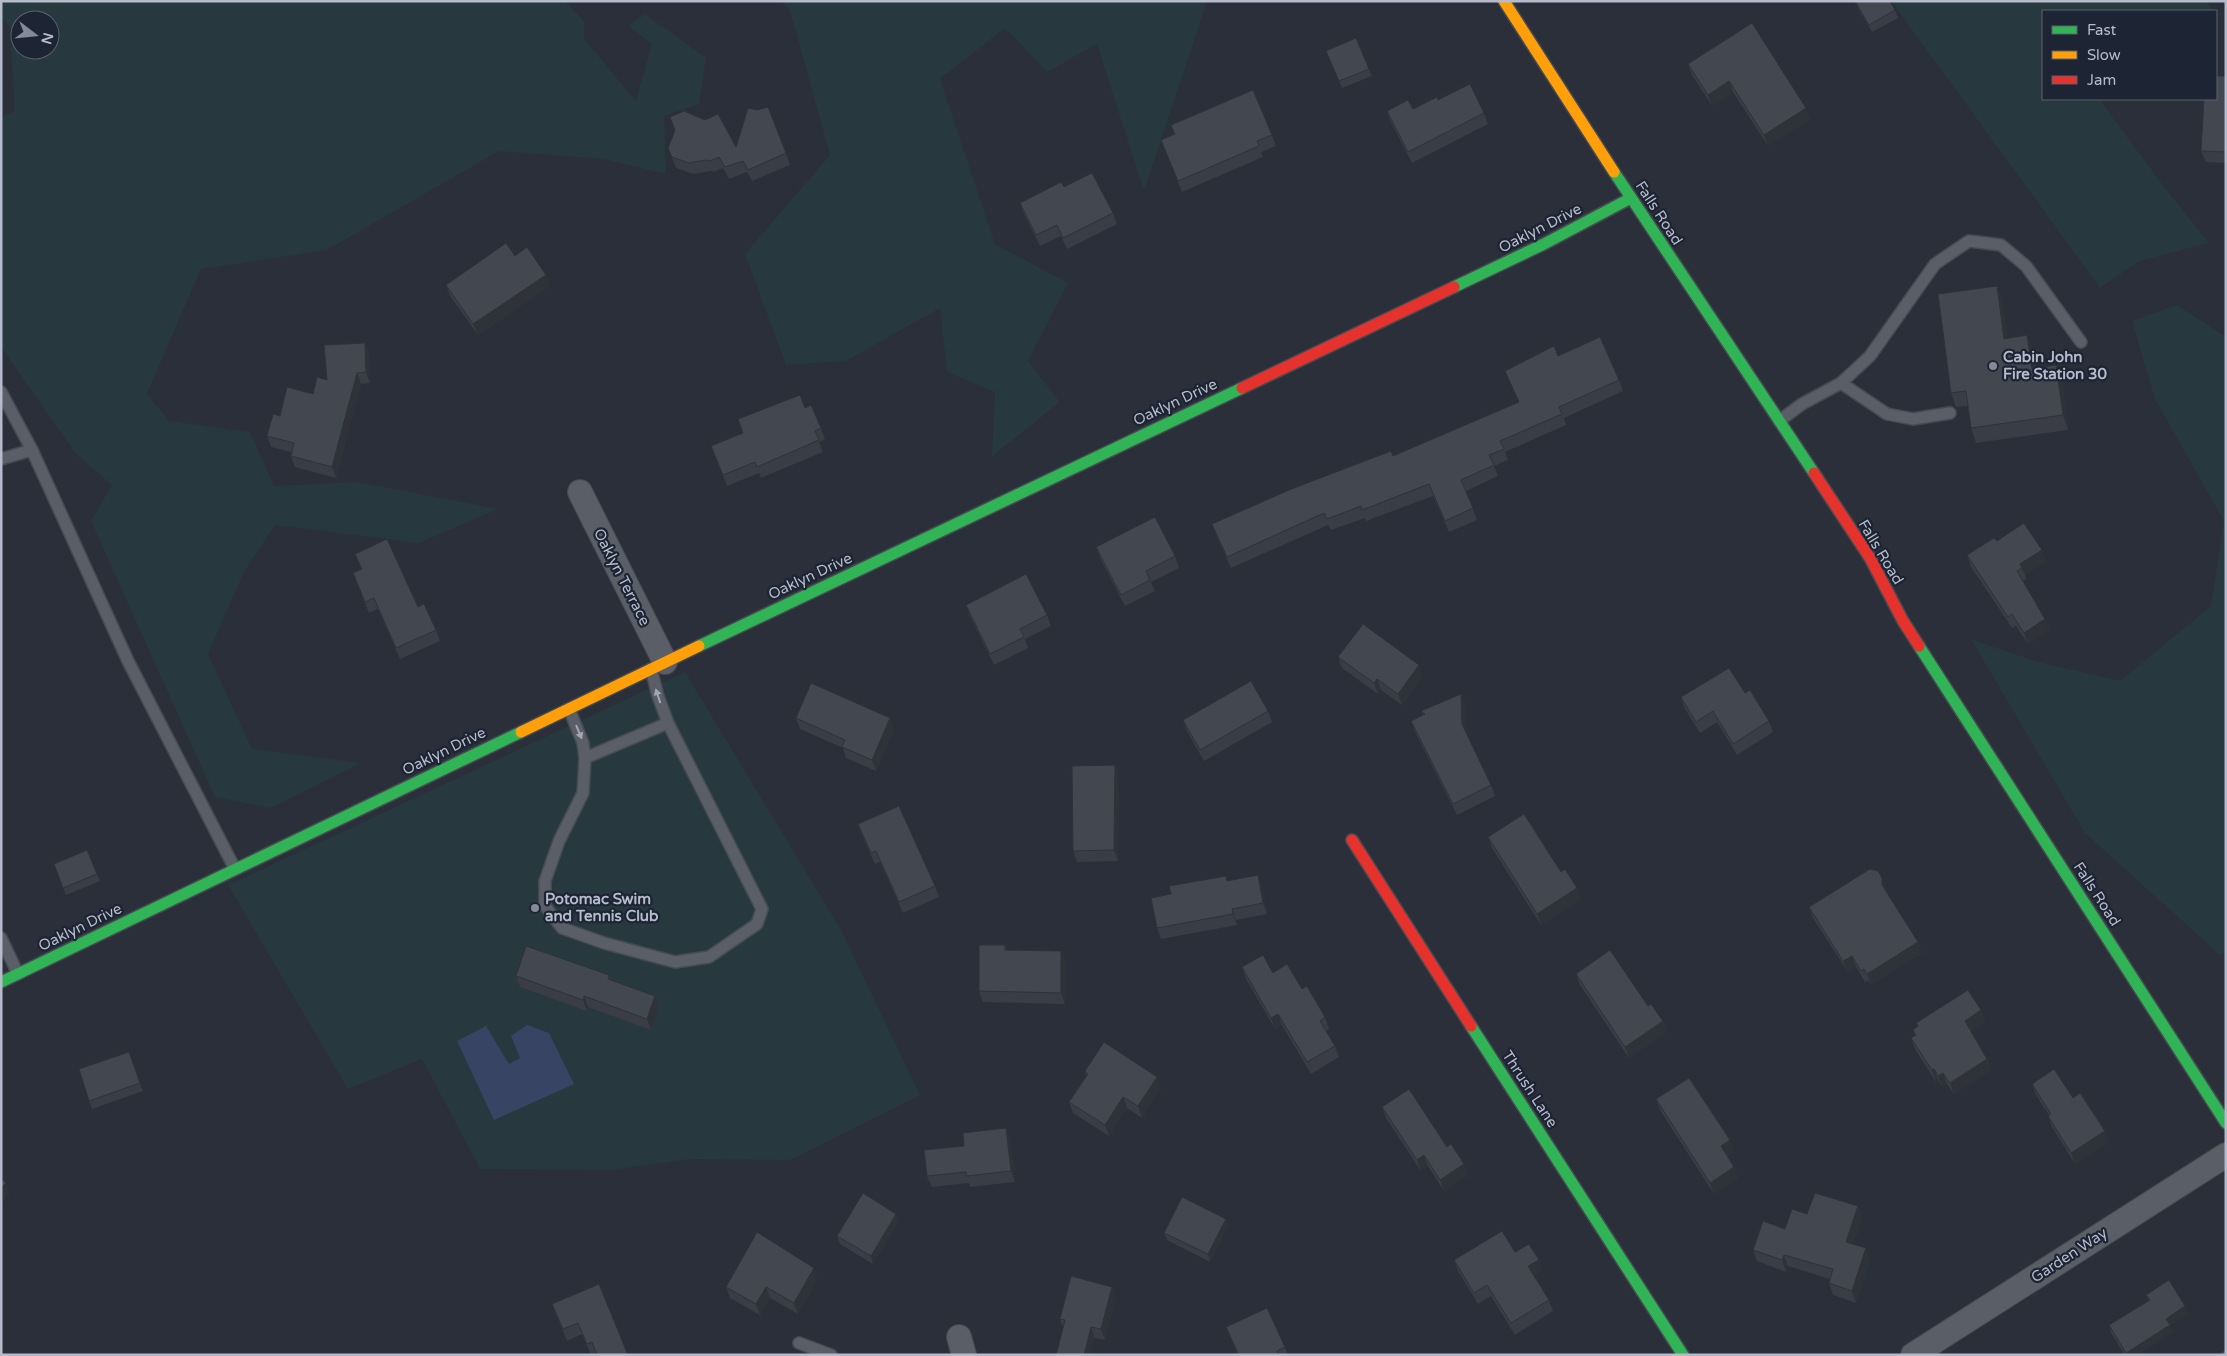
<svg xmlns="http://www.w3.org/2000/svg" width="2227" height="1356" font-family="'Varela Round',sans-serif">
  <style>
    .green { fill: #27393f; fill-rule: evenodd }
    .water { fill: #374463 }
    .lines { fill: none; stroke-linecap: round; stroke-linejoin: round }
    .lane-casing { stroke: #464a52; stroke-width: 14 }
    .street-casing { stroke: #464a52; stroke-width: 26 }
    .fast-casing { stroke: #464a52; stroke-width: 14 }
    .slow-casing { stroke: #464a52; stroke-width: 14 }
    .jam-casing { stroke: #464a52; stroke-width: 14 }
    .lane { stroke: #5a5e67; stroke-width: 11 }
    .street { stroke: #5a5e67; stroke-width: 24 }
    .fast { stroke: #30b455; stroke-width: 11 }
    .slow { stroke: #ff9f0a; stroke-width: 11 }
    .jam { stroke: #e5322d; stroke-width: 11 }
    .wall { fill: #3a3d45 }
    .shaded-wall { fill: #2f3238 }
    .building { fill: #434750; stroke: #2f3238 }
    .oneway { fill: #a3a8b6 }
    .poi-dot { fill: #848a97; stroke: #1d2434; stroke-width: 2 }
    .labels { text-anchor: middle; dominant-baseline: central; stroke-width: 4.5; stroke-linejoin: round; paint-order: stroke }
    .street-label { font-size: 15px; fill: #b5bbca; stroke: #1d2434 }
    .poi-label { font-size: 15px; font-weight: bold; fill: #b5bbca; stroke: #1d2434; text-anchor: start }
  </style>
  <rect width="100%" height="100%" fill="#2a2f39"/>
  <!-- green -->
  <g class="green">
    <path d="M1,1H565L584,21V39L636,101L652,44L628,26L645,14L706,58L699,104L664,116L666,174L604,159L499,151L327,250L201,269L147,394L169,421L250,432L274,486L357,482L498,509L419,543L275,525L244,572L208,654L252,749L361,763L271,808L215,797L91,521L112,485L76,454L1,347V117L15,111L10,26L1,18ZM20,20H50V50H20Z"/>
    <polygon points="779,1 1207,1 1144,191 1097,44 1047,72 1005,28 940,79 995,244 1068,283 1028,361 1060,402 992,456 995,392 947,372 940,308 846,361 786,365 745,254 830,155 790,10"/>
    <polygon points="1891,1 2208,1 2212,11 2043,11 2043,99 2099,99 2165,188 2209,243 2139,261 2100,288"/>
    <polygon points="2177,305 2226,337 2226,952 2220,955 2085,833 1971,639 2038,662 2120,681 2211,606 2224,521 2155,399 2132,321"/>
    <polygon points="685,672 841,930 920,1095 790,1160 690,1159 611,1170 480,1169 422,1059 348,1089 228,885"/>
  </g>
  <!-- water -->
  <polygon class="water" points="527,1025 549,1033 574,1084 494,1120 457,1041 486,1026 509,1064 520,1058 511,1036"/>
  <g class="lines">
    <!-- lane casing -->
    <g class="lane-casing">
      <g id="lane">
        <polyline points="1841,383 1887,414 1913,419 1950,413"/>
        <polyline points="1,392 32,450"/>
        <polyline points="1779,421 1802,404 1841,383 1870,356 1935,264 1969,241 2001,245 2026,266 2081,342"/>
        <polyline points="1,459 32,450 128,661 235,869"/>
        <polyline points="569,709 583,743 585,758 583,793 559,841 545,881 545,906 562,928 604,943 675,962 709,957 757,924 762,909 668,723 658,696 651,669"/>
        <polyline points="585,758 668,723"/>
        <polyline points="1,938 18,974"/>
        <polyline points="799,1343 831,1355"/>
      </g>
    </g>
    <!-- street casing -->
    <g class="street-casing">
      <g id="street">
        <polyline points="580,492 665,662"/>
        <polyline points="959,1337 964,1355"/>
        <polyline points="1913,1355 2226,1155"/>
      </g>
    </g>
    <!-- fast casing -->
    <g class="fast-casing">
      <g id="fast">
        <polyline points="1614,172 1814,473"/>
        <polyline points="1454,287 1544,244 1631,198"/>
        <polyline points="699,646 1242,388"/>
        <polyline points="1919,646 2226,1123"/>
        <polyline points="1,982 521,732"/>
        <polyline points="1471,1026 1683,1355"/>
      </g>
    </g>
    <!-- slow casing -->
    <g class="slow-casing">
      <g id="slow">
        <polyline points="1504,1 1614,172"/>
        <polyline points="521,732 699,646"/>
      </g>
    </g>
    <!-- jam casing -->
    <g class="jam-casing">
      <g id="jam">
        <polyline points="1242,388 1454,287"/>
        <polyline points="1814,473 1870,558 1903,621 1919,646"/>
        <polyline points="1352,840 1471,1026"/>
      </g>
    </g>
    <!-- lane -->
    <use href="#lane" class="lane"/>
    <!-- street -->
    <use href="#street" class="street"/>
    <!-- fast -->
    <use href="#fast" class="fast"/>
    <!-- slow -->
    <use href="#slow" class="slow"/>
    <!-- jam -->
    <use href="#jam" class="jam"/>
  </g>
  <!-- wall -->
  <g class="wall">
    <polygon points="1854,1 1890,1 1895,10 1898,18 1872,32"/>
    <polygon points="1752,23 1810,119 1768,146 1733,92 1712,106 1692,75 1688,64"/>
    <polygon points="1326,51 1369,69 1372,76 1342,88"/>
    <polygon points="2226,76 2226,163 2206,162 2201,151"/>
    <polygon points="1438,100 1484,113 1488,124 1412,163 1391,122 1387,111 1413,109"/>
    <polygon points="670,117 736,147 786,153 790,165 752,181 747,172 729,179 723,168 714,172 711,171 693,174 676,168 668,148 675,131"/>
    <polygon points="1171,125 1272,135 1276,146 1261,152 1263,157 1182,192 1161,140 1174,134"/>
    <polygon points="1020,203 1113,213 1117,224 1067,249 1061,236 1040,246 1024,214"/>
    <polygon points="515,256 550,286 478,335 450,296 446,285"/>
    <polygon points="1997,286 2002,301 2007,338 2027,335 2032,350 2035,368 2062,380 2068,430 1976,443 1971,428 1968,406 1956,407 1951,393"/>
    <polygon points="365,343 369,355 370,383 361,384 336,478 295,467 291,456 291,452 271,447 267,436 280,416 313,394"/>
    <polygon points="1558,356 1619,380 1623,391 1564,418 1566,425 1505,452 1508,460 1494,466 1498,476 1466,491 1477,520 1449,532 1433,496 1366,521 1365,518 1331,530 1328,525 1231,568 1216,535 1212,524 1393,456 1519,402 1505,371"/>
    <polygon points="805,408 821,428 825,439 819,442 823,452 761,478 759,473 727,486 711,446"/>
    <polygon points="1997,541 2042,550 2046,561 2025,575 2026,579 2023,581 2045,619 2049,630 2028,644 2016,626 2012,628 1971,567 1967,555"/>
    <polygon points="1096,547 1175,556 1179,568 1151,582 1155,591 1125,606 1100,558"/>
    <polygon points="355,554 418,607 436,630 440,641 400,659 378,609 369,613 357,584 353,573 361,569"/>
    <polygon points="966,605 1047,615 1051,626 1025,639 1028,648 994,665 970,616"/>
    <polygon points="1338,657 1423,676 1402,705 1381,690 1378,694 1342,668"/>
    <polygon points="1745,693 1769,721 1773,732 1737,755 1717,722 1700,733 1685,709 1681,697"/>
    <polygon points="1461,694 1465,705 1466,732 1491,785 1495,796 1457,815 1415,732 1411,721 1423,715 1421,711"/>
    <polygon points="1268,711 1272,722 1204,761 1187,731 1183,720"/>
    <polygon points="796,718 890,718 894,729 876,771 846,758 843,748 800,729"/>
    <polygon points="1119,776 1118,861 1077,862 1073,851"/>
    <polygon points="858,824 935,886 939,897 903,913 880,862 875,864 862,835"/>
    <polygon points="1488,837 1561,872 1577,888 1581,899 1541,925 1492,848"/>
    <polygon points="87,850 100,881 66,895 54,864"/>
    <polygon points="1228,881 1262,886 1267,914 1236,920 1237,925 1161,939 1157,928 1171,894"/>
    <polygon points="1886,889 1886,891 1918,942 1922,953 1871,985 1868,980 1865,982 1856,967 1848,972 1813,918 1809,907"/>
    <polygon points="1005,945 1007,950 1061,951 1066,962 1065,1004 983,1002 979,991"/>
    <polygon points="1242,967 1273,973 1302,989 1325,1017 1329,1029 1326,1031 1335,1046 1339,1057 1311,1074 1282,1025 1275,1029 1246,979"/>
    <polygon points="1576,974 1648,1006 1663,1021 1667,1032 1629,1058 1580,985"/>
    <polygon points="609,975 611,980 659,1007 651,1030 588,1007 587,1011 520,987 516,976"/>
    <polygon points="1981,1010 1985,1021 1970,1031 1987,1059 1991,1070 1954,1094 1947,1084 1942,1087 1938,1080 1936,1082 1915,1049 1911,1038 1915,1036 1913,1030 1918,1027 1916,1023"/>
    <polygon points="129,1052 143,1091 92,1109 79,1069"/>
    <polygon points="1085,1071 1157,1077 1161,1088 1142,1118 1127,1108 1109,1136 1073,1113 1069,1102 1086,1076"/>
    <polygon points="2032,1084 2073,1098 2109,1142 2075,1164 2052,1127 2048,1116 2049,1115 2036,1095"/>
    <polygon points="1656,1099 1734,1151 1727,1156 1734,1167 1738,1178 1714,1194 1660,1110"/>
    <polygon points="1382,1107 1468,1175 1444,1191 1428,1166 1421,1171 1386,1118"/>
    <polygon points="1006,1128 1010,1140 1015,1182 970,1187 969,1183 932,1187 927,1176 964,1146"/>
    <polygon points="1858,1206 1862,1218 1853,1244 1866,1248 1870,1260 1856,1303 1833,1295 1829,1283 1830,1279 1788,1266 1786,1272 1757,1261 1753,1250 1807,1214"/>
    <polygon points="1226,1219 1228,1226 1210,1262 1167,1240 1164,1233"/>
    <polygon points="899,1221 873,1264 840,1244 837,1236"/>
    <polygon points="1515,1252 1543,1271 1534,1276 1549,1300 1553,1311 1515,1335 1491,1296 1478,1304 1458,1271 1454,1260"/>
    <polygon points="818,1279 798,1314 770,1298 760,1315 730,1298 726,1287"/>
    <polygon points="1112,1287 1116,1298 1105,1340 1095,1338 1063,1327 1060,1319"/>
    <polygon points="2146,1295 2185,1306 2188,1314 2170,1325 2173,1332 2137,1355 2125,1355 2111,1333 2109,1325 2149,1300"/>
    <polygon points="552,1304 628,1355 597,1355 596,1353 591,1355 582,1334 567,1341"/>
    <polygon points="1226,1327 1285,1347 1288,1355 1238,1355"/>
  </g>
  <!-- shaded-wall -->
  <g class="shaded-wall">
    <polygon points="1729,81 1733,92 1712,106 1708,95"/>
    <polygon points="1806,108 1810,119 1768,146 1764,135"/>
    <polygon points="546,275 550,286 478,335 473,324"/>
    <polygon points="1997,286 2002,301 2009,353 2004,339"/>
    <polygon points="2027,335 2032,350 2037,383 2032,369"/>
    <polygon points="365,343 369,355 370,383 366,372"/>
    <polygon points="2056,365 2062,380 2068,430 2063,415"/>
    <polygon points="357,373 361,384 336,478 332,467"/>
    <polygon points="2042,550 2046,561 2025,575 2020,564"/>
    <polygon points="2045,619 2049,630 2028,644 2024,633"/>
    <polygon points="1419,665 1423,676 1402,705 1398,694"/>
    <polygon points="1377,679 1381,690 1378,694 1374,683"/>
    <polygon points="1461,694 1465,705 1466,735 1462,724"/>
    <polygon points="890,718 894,729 876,771 872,760"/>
    <polygon points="1115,765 1119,776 1118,861 1114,850"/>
    <polygon points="1258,875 1262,886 1267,914 1263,903"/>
    <polygon points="1882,878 1886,889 1886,896 1882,885"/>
    <polygon points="1577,888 1581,899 1541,925 1537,914"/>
    <polygon points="1232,909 1236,920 1237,925 1233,914"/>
    <polygon points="1918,942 1922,953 1871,985 1867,974"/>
    <polygon points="1061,951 1066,962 1065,1004 1061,993"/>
    <polygon points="1852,956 1856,967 1848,972 1843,961"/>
    <polygon points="584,996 588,1007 587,1011 583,1000"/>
    <polygon points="655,996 659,1007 651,1030 647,1019"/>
    <polygon points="1981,1010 1985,1021 1969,1032 1965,1021"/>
    <polygon points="1278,1014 1282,1025 1275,1029 1271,1018"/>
    <polygon points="1663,1021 1667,1032 1629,1058 1625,1047"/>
    <polygon points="1987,1059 1991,1070 1954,1094 1950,1083"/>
    <polygon points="1934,1069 1938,1080 1936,1082 1932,1070"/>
    <polygon points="1943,1073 1947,1084 1942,1087 1938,1076"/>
    <polygon points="1157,1077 1161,1088 1142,1118 1138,1106"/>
    <polygon points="1123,1097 1127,1108 1109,1136 1105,1125"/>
    <polygon points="1006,1128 1010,1140 1015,1182 1011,1171"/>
    <polygon points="2105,1131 2109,1142 2075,1164 2071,1153"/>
    <polygon points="1730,1140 1734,1151 1725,1157 1721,1146"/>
    <polygon points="1424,1155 1428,1166 1421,1171 1417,1160"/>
    <polygon points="1464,1164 1468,1175 1444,1191 1440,1180"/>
    <polygon points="1734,1167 1738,1178 1714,1194 1710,1183"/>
    <polygon points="6,1183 10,1195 1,1203 1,1188"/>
    <polygon points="1858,1206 1862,1218 1850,1253 1846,1242"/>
    <polygon points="896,1214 899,1221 873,1264 871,1256"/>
    <polygon points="1226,1219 1228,1226 1210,1262 1208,1254"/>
    <polygon points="1866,1248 1870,1260 1856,1303 1852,1291"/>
    <polygon points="1784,1255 1788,1266 1786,1272 1782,1260"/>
    <polygon points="1539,1260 1543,1271 1532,1278 1528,1266"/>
    <polygon points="814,1268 818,1279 798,1314 794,1303"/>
    <polygon points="766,1287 770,1298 760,1315 756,1304"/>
    <polygon points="1112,1287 1116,1298 1105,1340 1101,1329"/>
    <polygon points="2185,1306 2188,1314 2170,1325 2173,1332 2137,1355 2127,1355 2126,1353 2166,1319"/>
    <polygon points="1091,1327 1095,1338 1091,1355 1084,1355"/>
  </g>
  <!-- building -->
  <g class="building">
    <polygon points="1855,1 1890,1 1895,10 1869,25"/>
    <polygon points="1752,23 1806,108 1764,135 1729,81 1708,95 1688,64"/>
    <polygon points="1356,38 1369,69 1339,81 1326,51"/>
    <polygon points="2216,76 2226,76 2226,152 2201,151 2204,99 2216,99"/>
    <polygon points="1470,84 1484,113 1408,152 1387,111 1408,100 1413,109 1437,97 1438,100"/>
    <polygon points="1253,90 1272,135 1257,141 1259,146 1178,181 1161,140 1175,134 1171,125"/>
    <polygon points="768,107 786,153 748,170 743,161 725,167 719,157 710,161 706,160 689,163 672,157 668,148 675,130 670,117 684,111 705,120 718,114 736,147 748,108 757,110"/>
    <polygon points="1092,173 1113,213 1063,238 1057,225 1036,235 1020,203 1061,182 1064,187"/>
    <polygon points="506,243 515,256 527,247 546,275 473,324 446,285"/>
    <polygon points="1997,286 2004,339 2027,335 2032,369 2056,365 2063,415 1971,428 1966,391 1951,393 1938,294"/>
    <polygon points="1600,337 1619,380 1559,407 1562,414 1500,441 1504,449 1489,455 1494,465 1461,480 1473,508 1445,521 1429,484 1362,510 1361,506 1327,519 1324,513 1227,557 1212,524 1289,490 1391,451 1393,456 1519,402 1505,371 1554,346 1558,356"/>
    <polygon points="365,343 366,372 357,373 332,467 291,456 294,443 267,436 273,414 280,416 287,387 313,394 317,377 327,380 324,345"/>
    <polygon points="800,395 805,408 811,405 821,428 815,431 819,440 757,467 755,462 723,475 711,446 743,433 738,419"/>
    <polygon points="1155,517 1175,556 1146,571 1150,580 1121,595 1096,547"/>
    <polygon points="2024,523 2042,550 2020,564 2022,568 2017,571 2045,619 2024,633 2012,614 2008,617 1967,555 1994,538 1997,541"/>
    <polygon points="387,539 418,607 424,604 436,630 396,648 374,598 365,602 353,573 362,569 355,554"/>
    <polygon points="1026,574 1047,615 1020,629 1024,637 990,654 966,605"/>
    <polygon points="1363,624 1419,665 1398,694 1377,679 1374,683 1338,657"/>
    <polygon points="1729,668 1745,693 1750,690 1769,721 1733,744 1713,711 1696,722 1681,697"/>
    <polygon points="1251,681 1268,711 1200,750 1183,720"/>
    <polygon points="811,683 890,718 872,760 842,747 845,740 796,718"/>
    <polygon points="1461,694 1462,724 1491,785 1453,804 1411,721 1425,714 1421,711"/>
    <polygon points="1115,765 1114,850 1073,851 1072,766"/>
    <polygon points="899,806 935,886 899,902 876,851 871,853 858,824"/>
    <polygon points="1524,814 1561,872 1565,869 1577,888 1537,914 1488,837"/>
    <polygon points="87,850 97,874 63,888 54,864"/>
    <polygon points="1870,869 1878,871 1882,878 1882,885 1918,942 1867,974 1864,969 1861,971 1852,956 1843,961 1809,907"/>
    <polygon points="1258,875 1263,903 1232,909 1233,914 1157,928 1151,898 1171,894 1169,886 1226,876 1227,881"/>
    <polygon points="979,945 1005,945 1005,950 1061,951 1061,993 979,991"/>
    <polygon points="526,946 609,975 608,979 655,996 647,1019 584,996 583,1000 516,976"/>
    <polygon points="1610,950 1648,1006 1651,1004 1663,1021 1625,1047 1576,974"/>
    <polygon points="1263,955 1273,973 1287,964 1302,989 1307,986 1325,1017 1320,1021 1335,1046 1307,1062 1278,1014 1271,1018 1242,967"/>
    <polygon points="1968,990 1981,1010 1965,1021 1987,1059 1950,1083 1943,1073 1938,1076 1934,1069 1932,1070 1911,1038 1916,1035 1913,1030 1918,1026 1916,1023"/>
    <polygon points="1104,1042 1157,1077 1138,1106 1123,1097 1105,1125 1069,1102 1088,1074 1085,1071"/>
    <polygon points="129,1052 140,1083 89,1101 79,1069"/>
    <polygon points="2054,1069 2073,1098 2080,1093 2105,1131 2071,1153 2048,1116 2051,1114 2032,1084"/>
    <polygon points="1689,1078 1730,1140 1721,1146 1734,1167 1710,1183 1656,1099"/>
    <polygon points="1409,1089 1447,1147 1451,1144 1464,1164 1440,1180 1424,1155 1417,1160 1382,1107"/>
    <polygon points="1006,1128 1011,1171 966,1176 966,1172 927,1176 924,1150 964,1146 963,1133"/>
    <polygon points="1,1178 6,1183 1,1188"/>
    <polygon points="863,1193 896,1214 871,1256 837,1236"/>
    <polygon points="1815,1193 1858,1206 1846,1242 1866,1248 1852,1291 1829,1283 1833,1269 1784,1255 1782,1260 1753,1250 1763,1221 1785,1229 1792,1209 1807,1214"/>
    <polygon points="1182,1197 1226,1219 1208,1254 1164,1233"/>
    <polygon points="1502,1231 1515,1252 1529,1244 1539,1260 1528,1266 1549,1300 1511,1323 1487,1285 1474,1293 1454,1260"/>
    <polygon points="757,1232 814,1268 794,1303 766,1287 756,1304 726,1287"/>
    <polygon points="1071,1276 1112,1287 1101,1329 1091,1327 1084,1355 1056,1355 1065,1320 1060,1319"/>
    <polygon points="2169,1280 2185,1306 2166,1319 2170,1325 2126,1353 2109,1325 2150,1300 2146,1295"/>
    <polygon points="599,1284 628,1355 597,1355 592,1342 587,1344 578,1323 563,1329 552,1304"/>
    <polygon points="1267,1308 1285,1347 1277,1351 1279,1355 1239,1355 1226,1327"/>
    <polygon points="2225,1350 2226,1351 2226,1355 2217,1355"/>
  </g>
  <!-- one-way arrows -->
  <defs><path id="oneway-solid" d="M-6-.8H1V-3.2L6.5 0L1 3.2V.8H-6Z" transform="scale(1.25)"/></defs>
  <g class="oneway">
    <use href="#oneway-solid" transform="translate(658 696) rotate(-108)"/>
    <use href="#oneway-solid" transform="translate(579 732) rotate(67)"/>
  </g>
  <!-- markers -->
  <g class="poi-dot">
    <circle cx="1993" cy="366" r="5"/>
    <circle cx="535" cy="908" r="5"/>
  </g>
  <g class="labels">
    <!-- street labels -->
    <g class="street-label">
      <text transform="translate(1659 213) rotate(57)">Falls Road</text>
      <text transform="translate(1540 228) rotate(-27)">Oaklyn Drive</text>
      <text transform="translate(1175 402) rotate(-25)">Oaklyn Drive</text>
      <text transform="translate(1881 552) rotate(59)">Falls Road</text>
      <text transform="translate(810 576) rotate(-25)">Oaklyn Drive</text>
      <text transform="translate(622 577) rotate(63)">Oaklyn Terrace</text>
      <text transform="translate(444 751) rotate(-26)">Oaklyn Drive</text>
      <text transform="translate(2097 894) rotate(57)">Falls Road</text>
      <text transform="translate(80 927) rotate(-26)">Oaklyn Drive</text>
      <text transform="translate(1530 1089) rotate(57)">Thrush Lane</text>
      <text transform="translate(2069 1255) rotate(-33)">Garden Way</text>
    </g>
    <!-- poi labels -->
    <g class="poi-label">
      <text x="2003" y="357">Cabin John<tspan x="2003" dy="17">Fire Station 30</tspan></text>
      <text x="545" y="899">Potomac Swim<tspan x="545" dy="17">and Tennis Club</tspan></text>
    </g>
  </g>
  <!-- border -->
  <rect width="2227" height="1356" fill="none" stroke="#b5bbca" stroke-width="5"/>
  <!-- legend -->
  <rect x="2042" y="10" width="175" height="90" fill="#1d2434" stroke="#5a6070"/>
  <rect x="2052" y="26" width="25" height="8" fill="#30b455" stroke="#5a6070"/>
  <text x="2087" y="35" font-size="15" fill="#b5bbca">Fast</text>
  <rect x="2052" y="51" width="25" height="8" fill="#ff9f0a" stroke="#5a6070"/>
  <text x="2087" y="60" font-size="15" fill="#b5bbca">Slow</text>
  <rect x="2052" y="76" width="25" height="8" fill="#e5322d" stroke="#5a6070"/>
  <text x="2087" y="85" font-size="15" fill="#b5bbca">Jam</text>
  <!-- north arrow -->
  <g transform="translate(35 35) rotate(106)"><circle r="24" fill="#1d2434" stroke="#5a6070"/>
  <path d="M0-4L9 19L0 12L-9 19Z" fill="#848a97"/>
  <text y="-8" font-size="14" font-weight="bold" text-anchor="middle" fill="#b5bbca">N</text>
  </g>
</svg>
